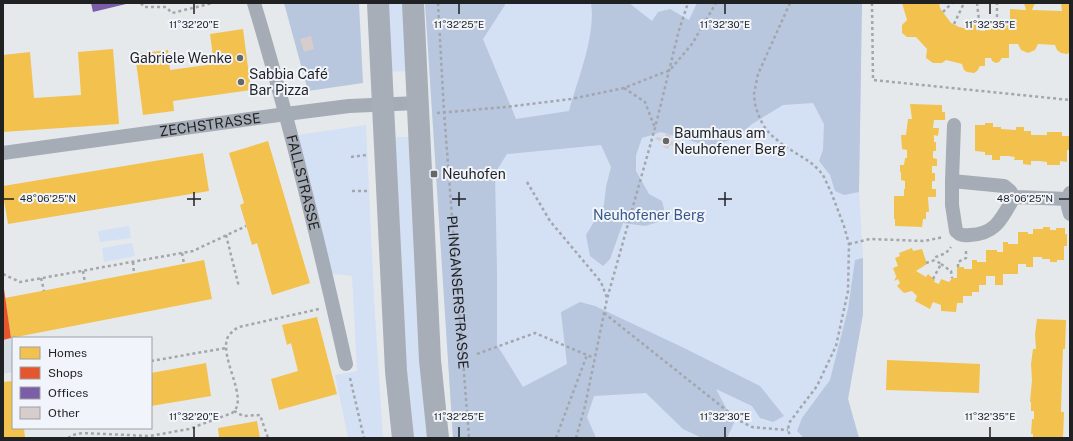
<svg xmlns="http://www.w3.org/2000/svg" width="1073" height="441" font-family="'Public Sans',sans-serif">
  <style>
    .built { fill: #d6dce3 }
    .green { fill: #d4e0f4 }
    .forest { fill: #b8c6de }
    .homes { fill: #f2c14e }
    .shops { fill: #e4572e }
    .offices { fill: #7b5ea7 }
    .building { fill: #d6cdcc }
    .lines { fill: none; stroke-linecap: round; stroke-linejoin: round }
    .path { stroke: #a2a7ad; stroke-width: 2.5; stroke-dasharray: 3 3; stroke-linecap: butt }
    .street { stroke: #a5acb5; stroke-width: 14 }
    .primary { stroke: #a7aeb7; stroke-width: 22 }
    .ticks { fill: none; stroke: #1f2123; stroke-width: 1.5 }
    .poi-dot { fill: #656769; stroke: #f1f5fb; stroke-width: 1.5 }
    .labels { text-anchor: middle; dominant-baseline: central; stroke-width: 4; stroke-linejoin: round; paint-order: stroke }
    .poi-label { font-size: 14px; fill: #1f2123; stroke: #f1f5fb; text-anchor: start }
    .street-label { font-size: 14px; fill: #1f2123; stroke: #f1f5fb }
    .park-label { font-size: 14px; fill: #37568b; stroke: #f1f5fb }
    .ticks-label { font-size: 10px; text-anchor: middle; fill: #1f2123; stroke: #f1f5fb; stroke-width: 4; stroke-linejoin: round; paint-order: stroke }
  </style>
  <rect width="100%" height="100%" fill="#e6e9ec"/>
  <!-- built -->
  <polygon class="built" points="3,284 11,338 13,370 13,372 3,374"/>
  <!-- green -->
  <g class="green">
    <polygon points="385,3 403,3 407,71 389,72"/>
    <polygon points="425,3 862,3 859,192 863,258 863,314 848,399 859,438 453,438"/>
    <polygon points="366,125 374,299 383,438 348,438 335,375 357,371 352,276 332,274 297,135"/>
    <polygon points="393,137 410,137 429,438 412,438 405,358"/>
    <polygon points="129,226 131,238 100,242 98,231"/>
    <polygon points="132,243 135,256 104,262 102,248"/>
  </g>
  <!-- forest -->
  <g class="forest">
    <polygon points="284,3 359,3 363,83 308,91"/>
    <path d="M425,3H504L505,5L483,39L516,119L569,111C578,78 596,36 591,3H629L652,21L658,12L670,9L689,20L697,3H862L859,192L844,195L835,191L830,175L819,161L823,150L824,124L813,103L783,105L752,124L737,137L712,147L661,132L642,138L636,155V171L649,194L662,201L664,209L658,222L645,226L623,223L610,259L603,266L590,256L586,235L604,205L606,187L611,167L601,145L507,154L495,173L497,272V345L523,387L567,364L561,312L580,302L595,306L684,348L760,386L784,416L773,422L760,418L752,406L716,389L734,423L727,438H702L683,429L646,393L594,396L587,417L596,438H453Z"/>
    <polygon points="863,258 863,314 848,399 859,438 804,438 797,431 802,418 830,380 848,309 855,260"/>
  </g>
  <!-- homes -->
  <g class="homes">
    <polygon points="902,3 939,3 940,8 945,15 951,23 959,27 968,29 967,22 969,19 974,20 977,23 976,30 985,31 985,23 1010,23 1010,9 1026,10 1024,3 1035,3 1032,10 1062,11 1061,3 1070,3 1069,9 1069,11 1070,11 1070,52 1067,54 1061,53 1057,50 1055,45 1038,44 1035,50 1028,53 1021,50 1018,44 1009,44 1009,58 1002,58 999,62 996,63 992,61 991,58 985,58 985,66 980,66 977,71 974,73 967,72 964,70 962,64 946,60 942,63 933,63 926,58 927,49 916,37 907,37 902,33 902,25 907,20"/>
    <polygon points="243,29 251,90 173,101 174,111 143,115 135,54 168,50 170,70 214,64 210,34"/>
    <polygon points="113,49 119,124 3,132 3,55 30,52 34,98 81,95 78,52"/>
    <polygon points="910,104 942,105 942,112 945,112 945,120 934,120 933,128 939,128 938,136 934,135 934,142 936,142 936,151 933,151 933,158 937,159 937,166 932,166 932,173 935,173 935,181 932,181 932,189 936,189 936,197 928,197 929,212 926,212 926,219 923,219 922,227 895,226 895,219 894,219 894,196 904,196 904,189 905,189 905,181 901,180 901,172 900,172 900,165 904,165 905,158 907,158 907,150 902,149 901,135 906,135 908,119 912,119"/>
    <polygon points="985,123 993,123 993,127 1001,127 1001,129 1016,130 1016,127 1024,127 1024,131 1031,131 1031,135 1047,135 1047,132 1062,132 1062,136 1070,136 1070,150 1067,150 1067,162 1060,161 1060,165 1047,165 1047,162 1039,161 1031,161 1031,165 1023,164 1023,160 1014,160 1015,157 1008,156 1000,156 1000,160 992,160 992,155 985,155 985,152 975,151 975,125 985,125"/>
    <polygon points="268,141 310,283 272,295 257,243 252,245 240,205 244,203 229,153"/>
    <polygon points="203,153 209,191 8,224 3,194 3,186"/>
    <polygon points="1043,227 1050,227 1050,230 1056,230 1056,228 1065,228 1065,234 1067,234 1067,246 1064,246 1064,260 1057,260 1057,262 1050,262 1050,259 1042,259 1042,257 1033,257 1033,267 1026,267 1026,264 1018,264 1018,274 1003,274 1003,285 995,285 995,276 986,276 986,285 979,285 979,292 972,292 972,296 963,296 963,303 957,303 956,312 941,311 941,305 933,302 930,309 915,301 917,296 912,291 904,293 897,286 900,283 898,279 894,281 897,275 896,276 893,268 898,266 895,258 900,256 899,253 912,248 913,251 922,249 927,264 916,271 926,277 928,274 935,280 934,282 939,284 941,279 949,282 952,278 957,278 957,267 964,267 964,269 972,269 972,260 977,260 977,262 986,262 986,250 997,250 997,252 1003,252 1003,242 1008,242 1008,244 1018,244 1018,232 1028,232 1028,234 1033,234 1033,229 1043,229"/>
    <polygon points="204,260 212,299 11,338 5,298"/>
    <polygon points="317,317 337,394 279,410 271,379 298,371 291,343 287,345 282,325"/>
    <polygon points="1037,319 1066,320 1065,349 1063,349 1062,377 1061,412 1064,412 1063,438 1033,438 1033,434 1031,434 1032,419 1034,419 1034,411 1031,411 1031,402 1030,402 1032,380 1031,364 1033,349 1036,349 1035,334"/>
    <polygon points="887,360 980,364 979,393 886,390"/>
    <polygon points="206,363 211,396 151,406 151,373"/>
    <polygon points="13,381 13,428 24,428 25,438 3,438 3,382"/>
    <polygon points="257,421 260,438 219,438 218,428"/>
  </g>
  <!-- shops -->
  <polygon class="shops" points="4,289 11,338 3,340 3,290"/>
  <!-- offices -->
  <polygon class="offices" points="91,3 126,3 126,4 93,12"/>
  <!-- building -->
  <g class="building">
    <polygon points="311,36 314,49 304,52 300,39"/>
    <polygon points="666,133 671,135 669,140 675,142 674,146 670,145 668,149 663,147 665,143 655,139 657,137 664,139"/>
  </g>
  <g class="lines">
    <!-- path -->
    <g class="path">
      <polyline points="141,3 144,7 166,7 172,13 213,3"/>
      <path id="s1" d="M438,3L444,112L469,438"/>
      <polyline points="790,3 758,74 754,94 755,104 758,114 763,125 770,134 783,145 810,162 818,169 823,175 831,192 844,226 849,244 848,291 836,346 817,386 789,423 788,430 791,438"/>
      <polyline points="872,3 873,80 1070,100"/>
      <polyline points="977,3 980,30"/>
      <polyline points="943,12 952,3"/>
      <polyline points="997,23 997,3"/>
      <polyline points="954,24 964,3"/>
      <polyline points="624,88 645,102 655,128"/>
      <polyline points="437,113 506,107 571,99 624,88 670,70 692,44 716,3"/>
      <polyline points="351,157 366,155"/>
      <polyline points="527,182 550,221 601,282 607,298"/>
      <polyline points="352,191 368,191"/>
      <polyline points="226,235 239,287"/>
      <polyline points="849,244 870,239 924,241 944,237"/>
      <polyline points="182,253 184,264"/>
      <polyline points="133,262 134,274"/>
      <polyline points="926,263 935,260 936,257 946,253 951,247"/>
      <polyline points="941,264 951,271 952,278"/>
      <polyline points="958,267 958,262 966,258 966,250"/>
      <polyline points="83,271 85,283"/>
      <polyline points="3,274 20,282 193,251 246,226"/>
      <polyline points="41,278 44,291"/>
      <polyline points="933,279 941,264 935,260"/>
      <polyline points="604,313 740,421 752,427 788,430"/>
      <polyline points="477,354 535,333 594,358"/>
      <polyline points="151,361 226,348"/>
      <polyline points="350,378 364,438"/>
      <polyline points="234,411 243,416 260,415 268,438"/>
      <path d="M68,438L73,435L82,433L150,436L189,429L232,413C251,400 216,354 229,335C232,332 235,329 239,327L319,309"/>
      <polyline points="556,438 587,355"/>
      <polyline points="576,438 585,406 607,299 655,128 679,30 688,3"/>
    </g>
    <!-- street -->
    <g class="street">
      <path id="s2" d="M254,3C290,122 319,243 346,364"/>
      <path id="s3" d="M3,153L286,114L349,106L418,103"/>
      <polyline points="952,181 954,125"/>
      <polyline points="1070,193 1068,207 1070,214"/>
      <path d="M1014,197C1002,218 996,234 970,235C963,236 960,235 956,231L952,205V181L1004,186L1010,191L1014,197L1068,199"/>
    </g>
    <!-- primary -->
    <g class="primary">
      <polyline points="378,3 396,371 403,438"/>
      <polyline points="413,3 430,360 438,438"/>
    </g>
  </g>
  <!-- ticks -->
  <path class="ticks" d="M194,4V14M459,4V14M725,4V14M990,4V14M194,192V206M459,192V206M725,192V206M4,199H14M187,199H201M452,199H466M718,199H732M1059,199H1069M194,427V437M459,427V437M725,427V437M990,427V437"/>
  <!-- markers -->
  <g class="poi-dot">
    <circle cx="240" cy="58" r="4"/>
    <circle cx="241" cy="82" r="4"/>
    <circle cx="666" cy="141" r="4"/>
    <rect x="430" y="170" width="8" height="8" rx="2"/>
  </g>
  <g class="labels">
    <!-- poi labels -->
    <g class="poi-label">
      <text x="232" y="58" text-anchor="end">Gabriele Wenke</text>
      <text x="249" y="74">Sabbia Café<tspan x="249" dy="16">Bar Pizza</tspan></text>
      <text x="674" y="133">Baumhaus am<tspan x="674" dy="16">Neuhofener Berg</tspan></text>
      <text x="442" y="174">Neuhofen</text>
    </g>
    <!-- street labels -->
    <g class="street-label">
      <text stroke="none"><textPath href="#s3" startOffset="209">ZECHSTRASSE</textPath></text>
      <text stroke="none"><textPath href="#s2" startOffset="186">FALLSTRASSE</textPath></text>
      <text stroke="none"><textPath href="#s1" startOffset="290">PLINGANSERSTRASSE</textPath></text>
    </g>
    <!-- park labels -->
    <g class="park-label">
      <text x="649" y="215">Neuhofener Berg</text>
    </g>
  </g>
  <g class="ticks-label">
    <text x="194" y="28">11°32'20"E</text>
    <text x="459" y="28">11°32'25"E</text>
    <text x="725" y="28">11°32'30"E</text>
    <text x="990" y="28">11°32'35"E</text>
    <text x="48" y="202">48°06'25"N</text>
    <text x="1025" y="202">48°06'25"N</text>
    <text x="194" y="420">11°32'20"E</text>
    <text x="459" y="420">11°32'25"E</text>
    <text x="725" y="420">11°32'30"E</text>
    <text x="990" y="420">11°32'35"E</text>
  </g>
  <!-- border -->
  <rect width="1073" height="441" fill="none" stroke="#1f2123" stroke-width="8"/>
  <!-- legend -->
  <rect x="12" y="337" width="140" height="92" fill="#f1f5fb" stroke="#9da0a5"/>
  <rect x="20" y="347" width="20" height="12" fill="#f2c14e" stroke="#9da0a5"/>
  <text x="48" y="357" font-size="12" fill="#1f2123">Homes</text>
  <rect x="20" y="367" width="20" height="12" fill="#e4572e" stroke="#9da0a5"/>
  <text x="48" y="377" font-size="12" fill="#1f2123">Shops</text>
  <rect x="20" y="387" width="20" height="12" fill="#7b5ea7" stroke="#9da0a5"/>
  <text x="48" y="397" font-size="12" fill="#1f2123">Offices</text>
  <rect x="20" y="407" width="20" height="12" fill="#d6cdcc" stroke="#9da0a5"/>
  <text x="48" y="417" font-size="12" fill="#1f2123">Other</text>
</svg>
